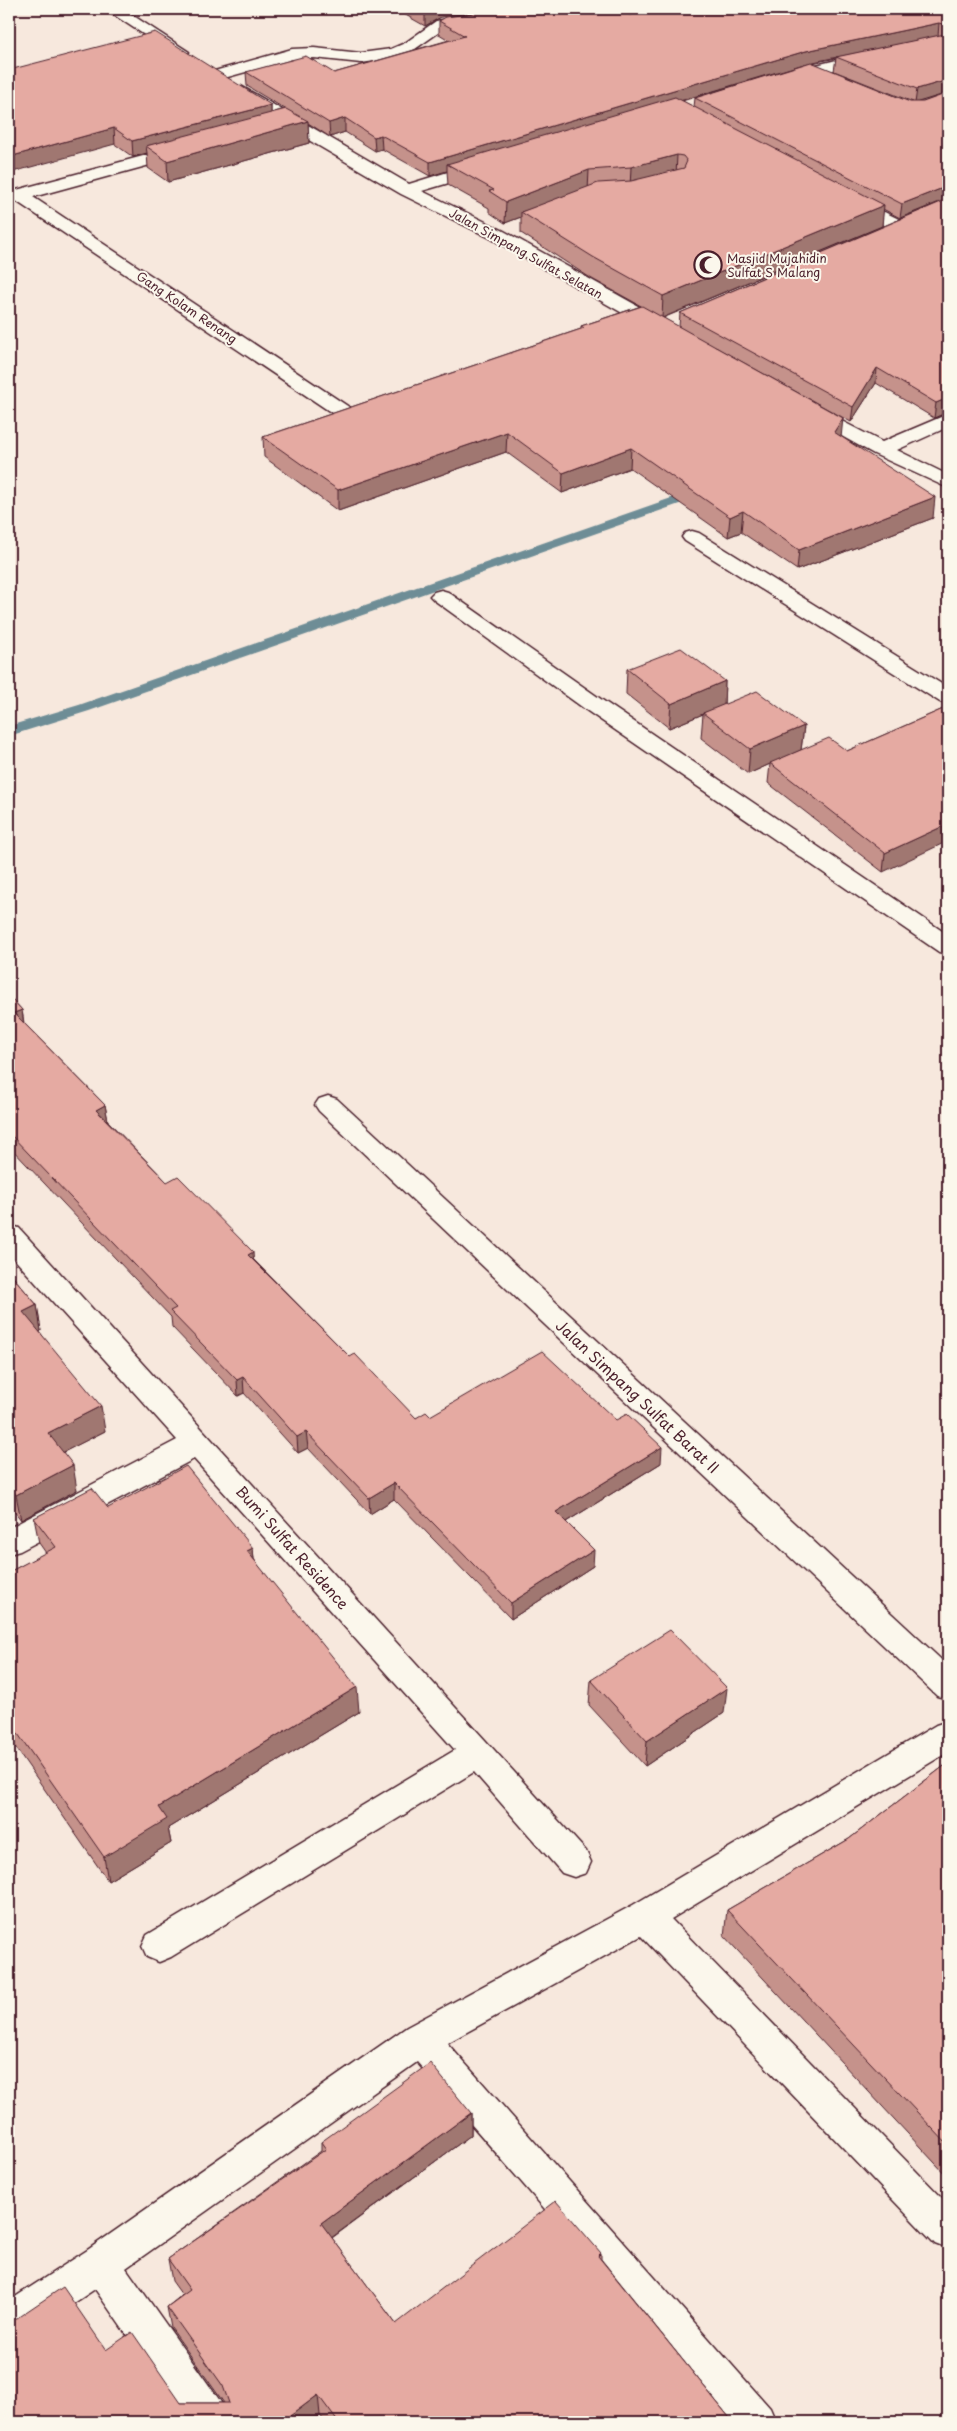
<svg xmlns="http://www.w3.org/2000/svg" width="957" height="2431" font-family="'Playpen Sans',sans-serif">
  <style>
    .lines { fill: none; stroke-linecap: round; stroke-linejoin: round }
    .stream { fill: #6e8d96; fill-rule: evenodd }
    .minor-casing { stroke: #4a1f2b; stroke-width: 3 }
    .minor { fill: #fbf7ec; fill-rule: evenodd }
    .wall { fill: #c5928b; stroke: #4a1f2b; fill-rule: evenodd }
    .shaded-wall { fill: #a07771; stroke: #4a1f2b }
    .building { fill: #e5aaa2; stroke: #4a1f2b }
    .labels { text-anchor: middle; dominant-baseline: central; stroke-width: 4; stroke-linejoin: round; paint-order: stroke }
    .far-street-label { font-size: 12px; fill: #4a1f2b; stroke: #fbf7ec }
    .far-poi-label { font-size: 12px; fill: #4a1f2b; stroke: #fbf7ec; text-anchor: start }
    .street-label { font-size: 15px; fill: #4a1f2b; stroke: #fbf7ec }
  </style>
  <rect width="100%" height="100%" fill="#f7e8dd"/>
  <filter id="ink" filterUnits="userSpaceOnUse"><feTurbulence type="fractalNoise" baseFrequency=".02" numOctaves="2"/><feDisplacementMap in="SourceGraphic" scale="10" xChannelSelector="R" yChannelSelector="G"/><feConvolveMatrix kernelMatrix="1 2 1 2 8 2 1 2 1" color-interpolation-filters="sRGB"/></filter>
  <g filter="url(#ink)">
    <g class="lines">
      <!-- stream -->
      <polygon class="stream" points="700,488 705,489 707,492 705,495 89,711 9,736 9,726 79,705"/>
      <!-- minor casing -->
      <g class="minor-casing">
        <g id="minor">
          <polygon points="105,9 123,9 189,52 181,57 175,55"/>
          <polygon points="516,9 554,9 546,14 445,28 415,49 395,58 361,63 314,58 293,59 217,80 209,75 211,72 292,49 314,48 361,53 391,49 405,43 436,21"/>
          <polygon points="873,51 881,56 879,59 786,82 778,77 780,74"/>
          <polygon points="241,86 409,184 477,163 489,163 491,167 489,171 422,191 502,230 670,324 672,328 670,332 656,332 490,238 401,194 283,125 235,94 233,91"/>
          <polygon points="184,145 190,146 192,150 190,154 33,197 361,415 364,419 361,423 347,423 16,201 9,202 9,192"/>
          <polygon points="849,195 905,222 908,226 905,230 893,230 843,204 840,200 843,196"/>
          <polygon points="809,404 882,442 948,414 948,427 897,450 948,475 948,488 874,454 802,414 799,410 802,406"/>
          <polygon points="692,531 699,533 948,688 948,704 940,702 685,541 682,537 685,533"/>
          <polygon points="441,590 448,592 605,702 948,935 948,954 939,952 589,712 434,600 430,596 434,592"/>
          <polygon points="328,1096 337,1099 948,1666 948,1699 937,1696 319,1111 315,1105 319,1099"/>
          <polygon points="9,1225 19,1228 586,1851 591,1862 586,1873 574,1877 562,1873 474,1772 171,1957 159,1962 147,1957 142,1946 147,1935 455,1750 194,1459 20,1551 9,1554 9,1528 177,1440 9,1253"/>
          <polygon points="948,1721 948,1752 671,1919 948,2204 948,2249 935,2244 641,1936 447,2043 770,2408 776,2422 730,2422 417,2062 126,2268 225,2408 231,2422 187,2422 95,2289 23,2337 9,2342 9,2301 86,2251 407,2027 633,1905 936,1725"/>
        </g>
      </g>
      <!-- minor -->
      <use href="#minor" class="minor"/>
    </g>
    <!-- wall -->
    <g class="wall">
      <path d="M395,9H619L630,15L948,9V412L934,418L876,383L851,422L717,348L841,436L933,518L797,570L741,532L728,537L630,468L562,493L506,452L338,511L264,457L263,437L581,329V326L641,306L592,279L521,233V217L505,223L489,212V208L448,185L447,171L430,176L382,149L375,151L345,132L330,137L308,123L309,143L168,182L148,168L147,153L133,157L9,70L271,105V113L285,109L247,86L246,72L334,73L449,40L439,34V21L462,14L441,17L425,26ZM836,58L834,71L913,102H910L812,63ZM804,64L695,98L694,107L682,101ZM946,93L923,102H918ZM947,199L680,313L679,327L663,318L882,226L883,209L900,218Z"/>
      <polygon points="627,669 725,681 724,704 804,726 801,750 847,751 943,709 883,872 768,783 770,764 748,774 701,738 703,714 669,728 626,694"/>
      <polygon points="9,996 22,1010 24,1023 105,1105 108,1121 167,1182 254,1260 350,1357 416,1418 430,1416 661,1463 566,1522 593,1566 511,1619 394,1499 370,1514 308,1448 298,1453 244,1393 238,1396 172,1327 171,1317 9,1146"/>
      <polygon points="9,1272 37,1305 41,1331 40,1332 105,1431 63,1452 77,1490 21,1520 9,1504"/>
      <polygon points="108,1508 253,1548 254,1559 359,1712 168,1828 171,1843 108,1881 9,1738 9,1572 46,1553 39,1543 34,1518"/>
      <polygon points="591,1680 724,1713 645,1766 589,1705"/>
      <polygon points="948,1763 948,2177 724,1936 727,1910 849,1839"/>
      <polygon points="471,2113 471,2135 332,2238 396,2324 601,2253 601,2259 733,2422 325,2422 320,2415 311,2422 9,2422 106,2350 181,2403 224,2403 171,2328 167,2307 182,2295 172,2281 168,2259 321,2151 321,2142"/>
    </g>
    <!-- shaded-wall -->
    <g class="shaded-wall">
      <polygon points="432,9 504,9 441,17 425,26 425,13"/>
      <polygon points="939,23 938,36 804,64 455,168 447,164 447,171 430,176 430,162 806,51"/>
      <polygon points="948,80 948,93 915,103 917,89"/>
      <polygon points="271,105 271,120 146,146 147,153 133,157 132,141"/>
      <polygon points="345,118 345,132 330,137 329,123"/>
      <polygon points="308,121 309,143 168,182 167,161"/>
      <polygon points="114,128 115,144 9,173 9,157"/>
      <polygon points="381,135 382,149 375,151 374,137"/>
      <polygon points="677,155 676,176 630,188 631,167"/>
      <polygon points="589,170 588,191 521,212 521,217 505,223 506,202"/>
      <polygon points="948,186 947,199 900,218 902,204"/>
      <polygon points="884,205 882,226 662,318 663,296"/>
      <polygon points="877,368 876,383 851,422 853,407"/>
      <polygon points="948,398 948,412 934,418 936,403"/>
      <polygon points="843,418 841,438 834,432"/>
      <polygon points="507,432 506,452 338,511 338,490"/>
      <polygon points="631,448 630,468 562,493 563,473"/>
      <polygon points="935,497 933,518 797,570 799,550"/>
      <polygon points="743,511 741,532 728,537 730,517"/>
      <polygon points="725,681 724,706 703,713 703,714 669,728 671,704"/>
      <polygon points="804,726 801,750 748,774 750,749"/>
      <polygon points="948,824 948,841 883,872 885,853"/>
      <polygon points="22,1010 24,1026 14,1013"/>
      <polygon points="105,1105 108,1121 96,1110"/>
      <polygon points="253,1252 254,1268 248,1255"/>
      <polygon points="37,1305 41,1331 28,1337 23,1312"/>
      <polygon points="243,1377 244,1393 238,1396 237,1380"/>
      <polygon points="101,1406 105,1431 52,1458 48,1433"/>
      <polygon points="306,1432 308,1448 298,1453 297,1437"/>
      <polygon points="662,1447 661,1463 556,1528 556,1512"/>
      <polygon points="73,1465 77,1490 21,1520 16,1495"/>
      <polygon points="394,1483 394,1499 370,1514 369,1498"/>
      <polygon points="253,1548 255,1573 247,1551"/>
      <polygon points="594,1550 593,1566 511,1619 511,1603"/>
      <polygon points="357,1687 359,1712 168,1828 171,1843 108,1881 104,1857 159,1807"/>
      <polygon points="727,1688 724,1713 645,1766 647,1741"/>
      <polygon points="471,2113 471,2135 323,2244 321,2223"/>
      <polygon points="318,2395 320,2415 311,2422 282,2422"/>
    </g>
    <!-- building -->
    <g class="building">
      <polygon points="417,9 432,9 425,13"/>
      <polygon points="502,9 619,9 630,15 647,9 948,9 948,28 945,25 939,23 806,51 430,162 381,135 374,137 345,118 329,123 246,72 306,56 334,73 465,36 439,21 446,17"/>
      <polygon points="948,31 948,80 917,89 836,57 945,34"/>
      <polygon points="155,32 271,105 132,141 114,128 9,157 9,70"/>
      <polygon points="811,62 910,102 923,102 948,93 948,186 902,204 695,98"/>
      <polygon points="675,97 884,205 663,296 593,257 521,212 598,183 631,181 684,168 687,161 683,156 677,155 631,167 589,170 506,202 489,191 494,190 447,164"/>
      <polygon points="286,109 308,121 167,161 146,146"/>
      <polygon points="948,199 948,398 936,403 877,368 853,407 680,313"/>
      <polygon points="642,306 843,418 834,432 935,497 799,550 743,511 730,517 631,448 563,473 507,432 338,490 263,437 584,328 581,326"/>
      <polygon points="681,648 725,681 671,704 627,669"/>
      <polygon points="757,691 804,726 750,749 703,713"/>
      <polygon points="943,709 948,712 948,824 885,853 770,763 829,738 847,751"/>
      <polygon points="9,996 22,1010 14,1013 105,1105 96,1110 167,1182 178,1176 253,1252 248,1255 350,1357 355,1354 416,1418 426,1412 430,1416 542,1351 616,1420 627,1414 662,1447 556,1512 594,1550 511,1603 394,1483 369,1498 306,1432 297,1437 243,1377 237,1380 170,1311 176,1308 9,1133"/>
      <polygon points="9,1272 37,1305 23,1312 101,1406 48,1433 73,1465 16,1495 9,1486"/>
      <polygon points="186,1466 253,1548 247,1551 357,1687 159,1807 167,1819 104,1857 9,1721 9,1572 56,1547 34,1518 92,1488 108,1508"/>
      <polygon points="670,1630 727,1688 647,1741 591,1680"/>
      <polygon points="948,1763 948,2145 727,1910 849,1839"/>
      <polygon points="430,2063 471,2113 321,2223 396,2324 556,2201 601,2253 598,2256 733,2422 338,2422 318,2395 282,2422 9,2422 9,2320 17,2318 63,2287 106,2350 132,2332 181,2403 229,2403 223,2386 167,2307 190,2290 168,2259 326,2149 321,2142"/>
    </g>
  </g>
  <!-- icons -->
  <defs>
    <g id="mosque-ring" transform="scale(1.4375)"><circle r="9.5" fill="#fbf7ec" stroke="#4a1f2b" stroke-width="1.5"/><path d="M3.5-4.9A6 6 0 1 0 3.5 4.9A5 5 0 1 1 3.5-4.9Z" fill="#4a1f2b"/></g>
  </defs>
  <g fill-rule="evenodd">
    <use href="#mosque-ring" x="708" y="265"/>
  </g>
  <g class="labels">
    <!-- far-street labels -->
    <g class="far-street-label">
      <text transform="translate(526 253) rotate(29)">Jalan Simpang Sulfat Selatan</text>
      <text transform="translate(187 307) rotate(34)">Gang Kolam Renang</text>
    </g>
    <!-- far-poi labels -->
    <g class="far-poi-label">
      <text x="727" y="258">Masjid Mujahidin<tspan x="727" dy="14">Sulfat S Malang</tspan></text>
    </g>
    <!-- street labels -->
    <g class="street-label">
      <text transform="translate(638 1396) rotate(43)">Jalan Simpang Sulfat Barat II</text>
      <text transform="translate(293 1547) rotate(48)">Bumi Sulfat Residence</text>
    </g>
  </g>
  <!-- margin -->
  <rect width="957" height="2431" fill="none" stroke="#fbf7ec" stroke-width="30"/>
  <rect x="15" y="15" width="927" height="2401" fill="none" stroke="#4a1f2b" stroke-width="2" filter="url(#ink)"/>
</svg>
